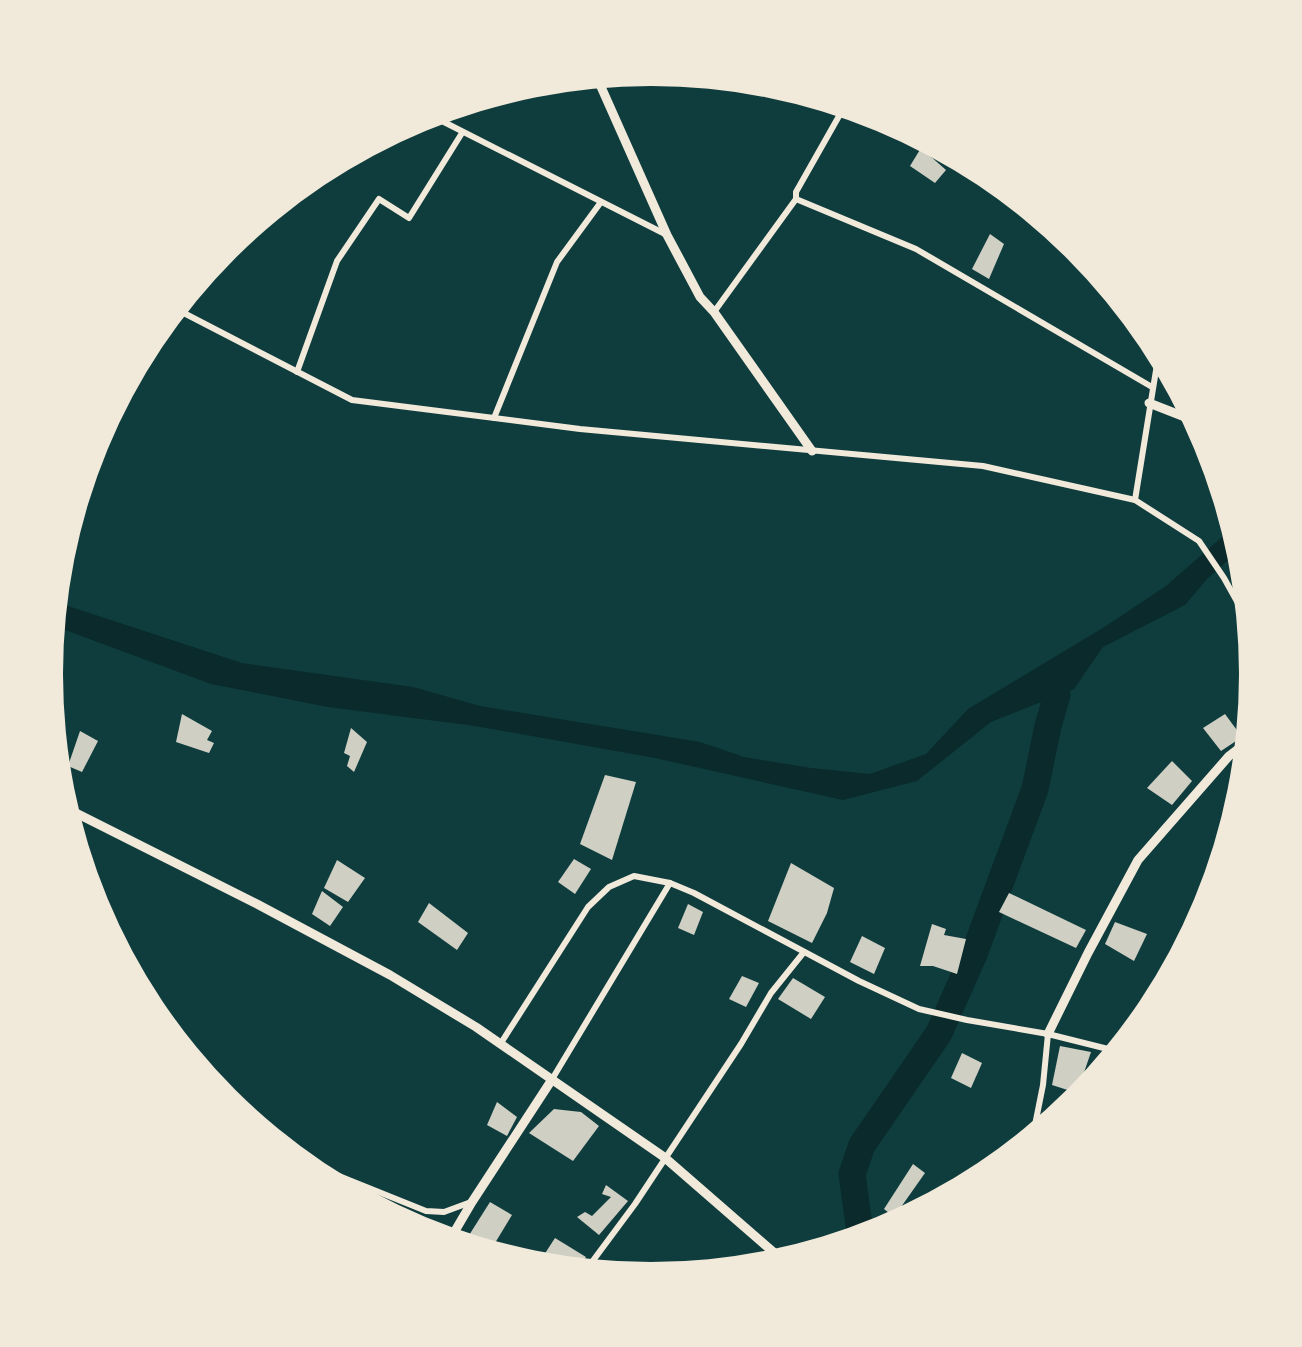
<svg xmlns="http://www.w3.org/2000/svg" width="1302" height="1347" font-family="'Open Sans',sans-serif">
  <style>
    .water { fill: #0a2a2b }
    .lines { fill: none; stroke-linecap: round; stroke-linejoin: round }
    .river { stroke: #0a2a2b; stroke-width: 27 }
    .building { fill: #cfcfc3 }
    .minor { stroke: #f1e9da; stroke-width: 6 }
    .tertiary { stroke: #f1e9da; stroke-width: 9 }
  </style>
  <rect width="100%" height="100%" fill="#0f3d3e"/>
  <!-- water -->
  <polygon class="water" points="1230,530 1237,552 1207,579 1185,605 1103,647 1074,689 991,722 917,781 843,800 655,758 475,726 328,707 211,684 57,627 59,603 242,663 413,687 480,706 700,742 744,757 811,768 870,774 926,754 968,709 1106,626 1166,586"/>
  <g class="lines">
    <!-- river -->
    <polyline class="river" points="860,1233 852,1174 862,1145 939,1033 974,954 1035,789 1048,726 1057,695"/>
  </g>
  <!-- building -->
  <g class="building">
    <polygon points="921,148 946,170 935,183 910,166"/>
    <polygon points="937,151 966,167 963,175 935,154"/>
    <polygon points="990,234 1004,244 989,279 972,269"/>
    <polygon points="182,714 212,731 207,740 214,743 209,753 176,742"/>
    <polygon points="1225,714 1242,737 1221,751 1203,728"/>
    <polygon points="351,728 367,742 354,772 347,766 350,756 344,753"/>
    <polygon points="80,731 98,741 82,772 68,766"/>
    <polygon points="1172,761 1192,781 1172,805 1147,788"/>
    <polygon points="605,775 636,782 612,860 580,844"/>
    <polygon points="574,859 591,869 575,894 558,882"/>
    <polygon points="337,860 365,878 348,902 324,888"/>
    <polygon points="791,863 834,888 827,913 812,943 768,921"/>
    <polygon points="322,891 343,907 330,926 312,914"/>
    <polygon points="1009,893 1086,930 1076,948 999,912"/>
    <polygon points="429,903 468,933 457,950 418,922"/>
    <polygon points="688,904 703,912 694,935 678,928"/>
    <polygon points="1115,922 1147,934 1134,961 1105,944"/>
    <polygon points="932,924 946,929 944,935 966,939 957,974 933,966 920,966"/>
    <polygon points="862,936 885,948 874,974 850,962"/>
    <polygon points="742,976 759,983 746,1007 729,999"/>
    <polygon points="793,978 825,997 811,1019 778,999"/>
    <polygon points="1060,1046 1091,1052 1077,1093 1052,1085"/>
    <polygon points="962,1053 982,1063 971,1088 951,1078"/>
    <polygon points="497,1102 517,1117 507,1136 487,1125"/>
    <polygon points="554,1109 581,1112 599,1126 573,1161 529,1133"/>
    <polygon points="913,1164 925,1173 894,1217 884,1209"/>
    <polygon points="606,1185 628,1201 599,1235 577,1217 585,1212 592,1216 611,1197 602,1194"/>
    <polygon points="490,1202 512,1215 492,1248 466,1240"/>
    <polygon points="555,1238 586,1257 580,1265 548,1262 542,1258"/>
  </g>
  <g class="lines">
    <!-- minor -->
    <g class="minor">
      <polyline points="434,117 667,235"/>
      <polyline points="796,199 796,192 843,109"/>
      <polyline points="178,310 352,400 580,429 983,466 1135,500 1199,541 1224,578 1244,614"/>
      <polyline points="714,312 796,199 916,249 1152,387"/>
      <polyline points="297,372 337,261 379,199 409,218 462,133"/>
      <polyline points="494,418 557,262 601,202"/>
      <polyline points="1135,500 1158,358"/>
      <polyline points="501,1043 588,907 609,887 634,876 670,883 694,893 859,981 919,1009 967,1020 1048,1034 1112,1050"/>
      <polyline points="551,1081 670,883"/>
      <polyline points="1034,1130 1043,1085 1048,1034"/>
      <polyline points="324,1174 334,1174 426,1211 444,1212 471,1202"/>
      <polyline points="589,1266 635,1204 741,1044 771,993 804,952"/>
    </g>
    <!-- tertiary -->
    <g class="tertiary">
      <polyline points="598,80 667,235 700,297 714,312 812,451"/>
      <polyline points="1149,403 1190,419"/>
      <polyline points="70,810 257,904 390,975 476,1027 664,1157 779,1257"/>
      <polyline points="1048,1034 1088,953 1138,860 1229,756 1242,746"/>
      <polyline points="452,1236 472,1202 551,1081"/>
    </g>
  </g>
  <!-- crop -->
  <path d="M0 0H1302V1347H0ZM63 674a588 588 0 1 1 1176 0a588 588 0 1 1-1176 0Z" fill="#f1e9da" fill-rule="evenodd"/>
</svg>
